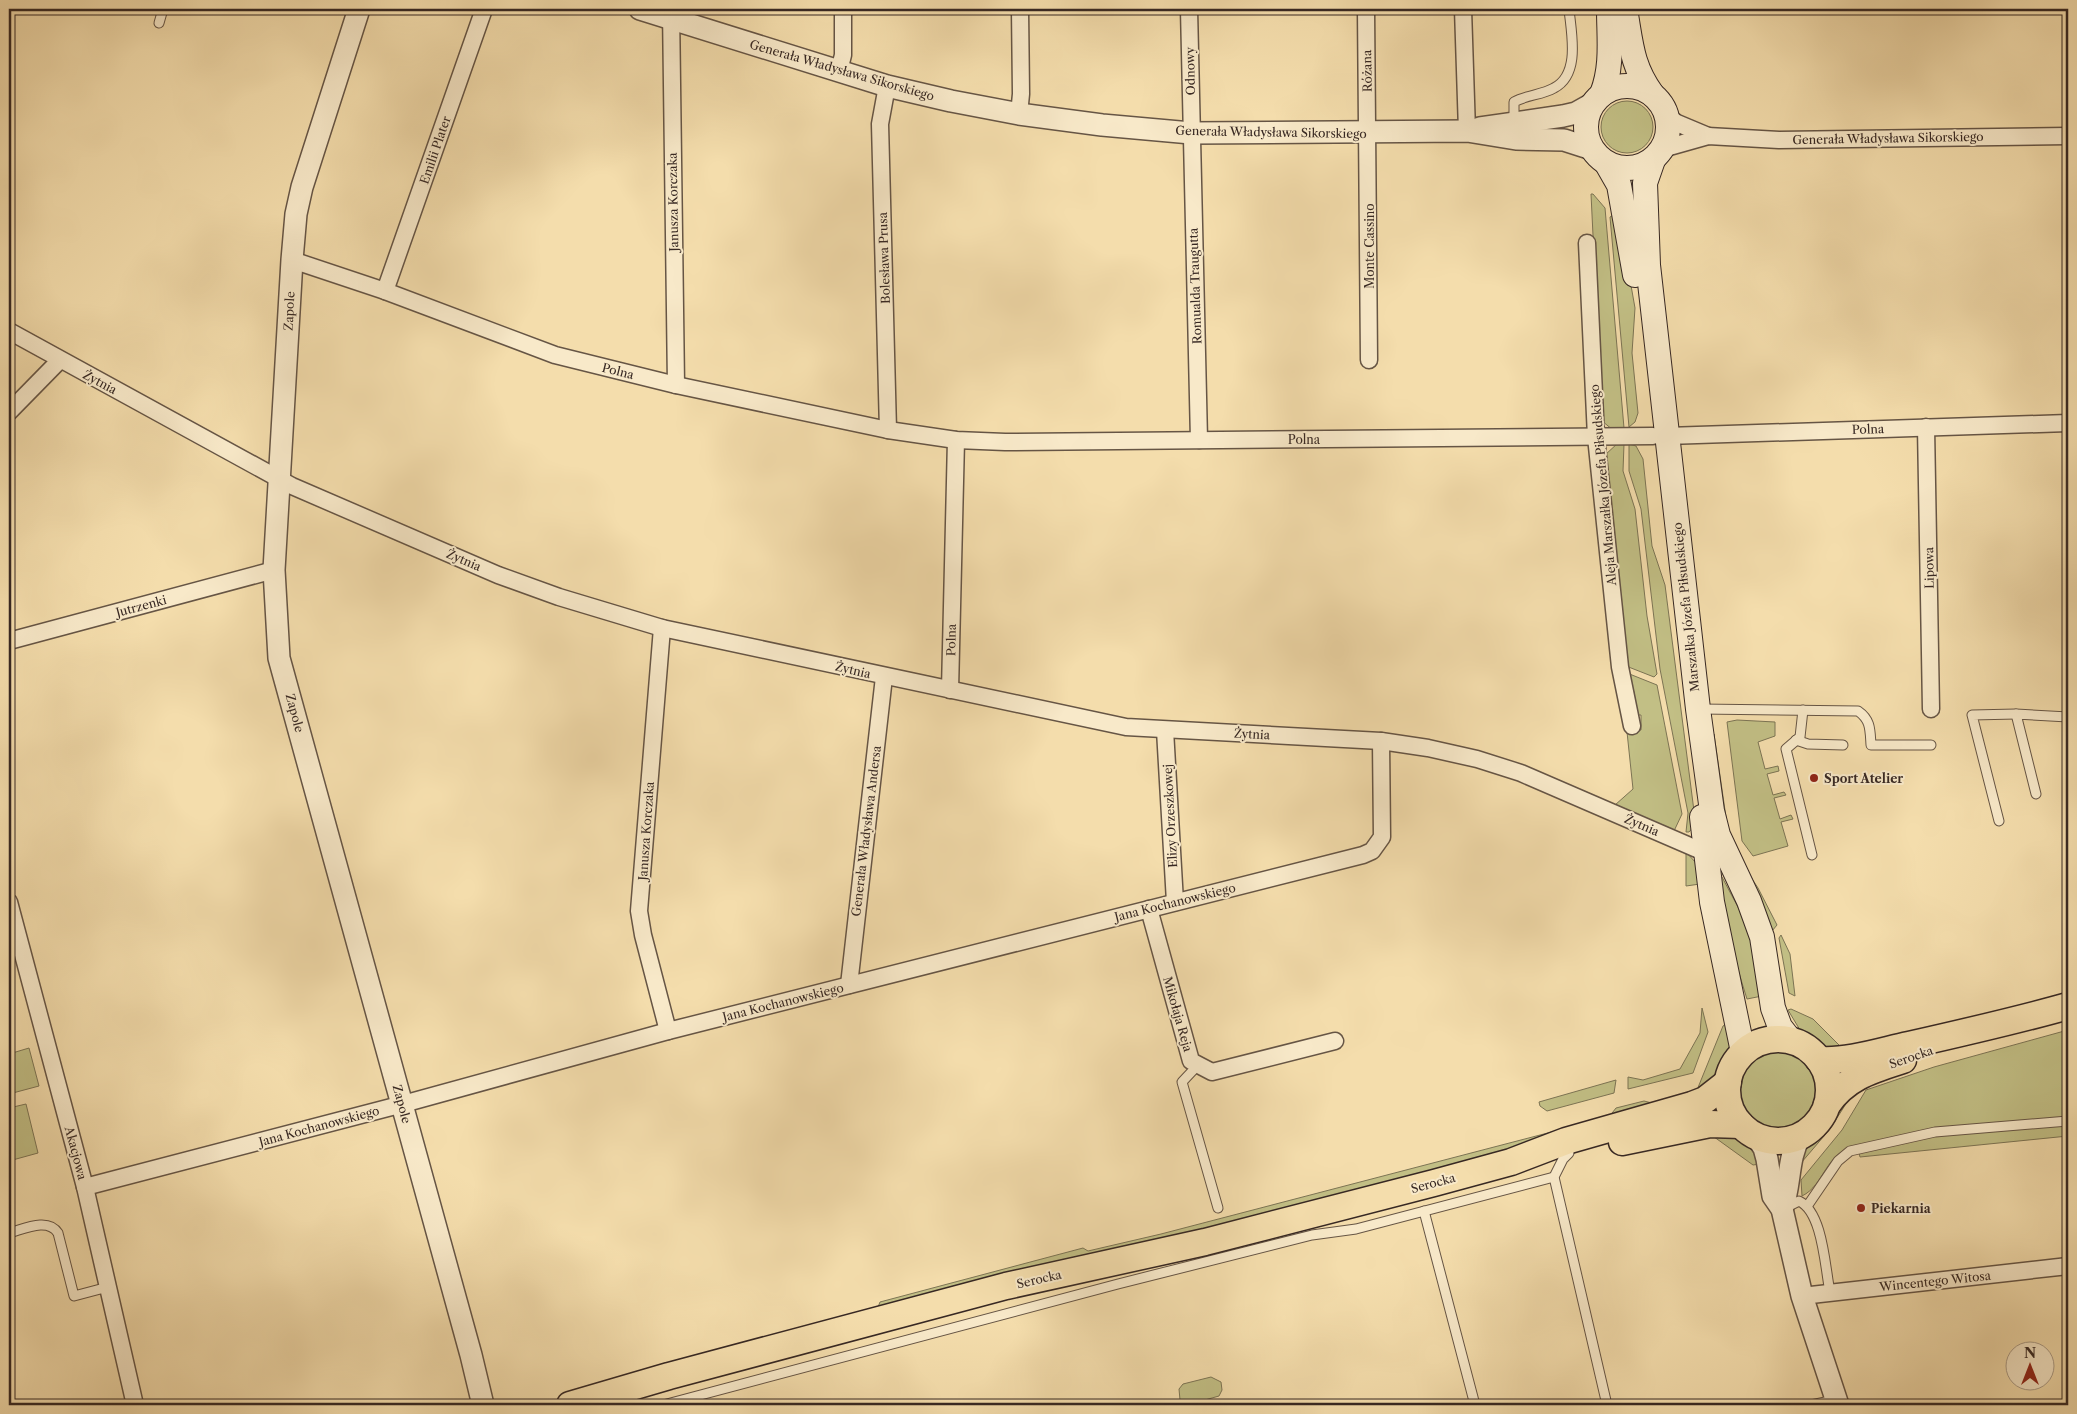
<svg xmlns="http://www.w3.org/2000/svg" width="2077" height="1414" font-family="'Libre Caslon Text',serif">
  <style>
    .green { fill: #c2bf85; stroke: #7c7454 }
    .lines { fill: none; stroke-linecap: round; stroke-linejoin: round }
    .service-casing { stroke: #665545; stroke-width: 11 }
    .minor-casing { stroke: #665545; stroke-width: 19 }
    .tertiary-casing { stroke: #665545; stroke-width: 24 }
    .secondary-casing { stroke: #372823; stroke-width: 26 }
    .primary-casing { stroke: #372823; stroke-width: 29 }
    .service { stroke: #f8e9c9; stroke-width: 9 }
    .minor { stroke: #f8e9c9; stroke-width: 16 }
    .tertiary { stroke: #f8e9c9; stroke-width: 21 }
    .secondary { stroke: #f8e9c9; stroke-width: 24 }
    .primary { stroke: #f4ddac; stroke-width: 26 }
    .poi-dot { fill: #8f2418; stroke: #f8e9c9; stroke-width: 2 }
    .labels { text-anchor: middle; dominant-baseline: central; stroke-width: 4; stroke-linejoin: round; paint-order: stroke }
    .street-label { font-size: 12px; fill: #372823; stroke: #f8e9c9 }
    .poi-label { font-size: 12px; font-weight: bold; fill: #372823; stroke: #f8e9c9; text-anchor: start }
  </style>
  <rect width="100%" height="100%" fill="#f4ddac"/>
  <filter id="stains"><feTurbulence type="fractalNoise" baseFrequency=".004" numOctaves="4"/><feColorMatrix values="0 0 0 0 .2 0 0 0 0 .09 0 0 0 0 .02 0 0 0 .5 -.17"/></filter>
  <radialGradient id="worn" r=".72"><stop offset=".6" stop-color="#630" stop-opacity="0"/><stop offset="1" stop-color="#630" stop-opacity=".3"/></radialGradient>
  <!-- green -->
  <g class="green">
    <circle cx="1627" cy="127" r="26"/>
    <polygon points="1591,194 1593,194 1605,208 1624,428 1613,430 1602,421"/>
    <polygon points="1618,212 1635,308 1632,353 1638,413 1635,422 1629,427 1610,217"/>
    <polygon points="1618,443 1624,444 1623,471 1635,509 1647,616 1657,674 1654,677 1626,666 1605,455"/>
    <polygon points="1629,444 1636,446 1643,459 1652,546 1665,585 1694,811 1695,825 1689,832 1686,832 1688,813 1660,669 1641,509 1629,471"/>
    <polygon points="1627,673 1657,685 1682,814 1674,831 1615,805 1633,789 1627,732 1641,730 1641,715 1637,715 1634,692"/>
    <polygon points="1737,720 1775,722 1775,736 1758,742 1765,769 1778,766 1779,771 1767,774 1773,795 1784,792 1786,795 1774,798 1780,819 1791,815 1793,819 1781,822 1788,846 1753,856 1742,841 1727,722"/>
    <polygon points="1714,734 1730,845 1758,888 1777,925 1772,931 1729,847 1714,746"/>
    <polygon points="1686,852 1697,864 1700,884 1686,886"/>
    <path d="M1722,877L1749,928L1762,996L1747,999C1734,959 1725,920 1720,878Z"/>
    <polygon points="1781,935 1790,954 1795,996 1789,993 1779,938"/>
    <polygon points="1702,1008 1708,1032 1693,1073 1628,1089 1628,1077 1643,1080 1680,1069 1700,1033"/>
    <polygon points="1791,1009 1813,1019 1843,1049 1825,1047 1800,1030 1788,1010"/>
    <polygon points="1726,1024 1730,1046 1714,1077 1697,1090 1723,1026"/>
    <path d="M2068,1030V1136L1860,1157L1857,1145C1824,1153 1825,1185 1802,1196L1801,1180L1842,1130L1866,1090L1934,1067Z"/>
    <polygon points="29,1048 39,1086 9,1094 9,1054"/>
    <circle cx="1778" cy="1089" r="39"/>
    <polygon points="1616,1080 1614,1093 1547,1111 1540,1106 1539,1102"/>
    <polygon points="1854,1091 1830,1129 1801,1163 1797,1159 1810,1140 1823,1128"/>
    <polygon points="1644,1101 1656,1104 1501,1152 1228,1224 1085,1255 878,1307 880,1302 1083,1248 1088,1251 1161,1234 1609,1117 1616,1108"/>
    <polygon points="26,1104 38,1153 9,1161 9,1108"/>
    <path d="M1710,1134C1737,1138 1748,1137 1760,1164L1753,1165Z"/>
    <polygon points="1211,1377 1221,1382 1222,1390 1219,1396 1187,1405 1180,1400 1179,1389 1183,1384"/>
  </g>
  <g class="lines">
    <!-- service casing -->
    <g class="service-casing">
      <g id="service">
        <polyline points="159,23 163,9"/>
        <path d="M1514,122V102C1526,95 1542,95 1554,88C1581,74 1571,32 1569,9"/>
        <path d="M1700,709L1858,711C1871,720 1870,730 1871,745H1931"/>
        <polyline points="1803,710 1800,737 1786,749 1812,855"/>
        <polyline points="1796,740 1808,744 1843,745"/>
        <polyline points="2036,794 2016,714 2068,717"/>
        <polyline points="1999,821 1972,715 2016,714"/>
        <polyline points="1198,1065 1182,1082 1218,1208"/>
        <polyline points="1569,1153 1563,1159 1554,1177 1607,1405"/>
        <polyline points="1808,1205 1838,1161 1850,1151 1935,1132 2068,1121"/>
        <path d="M1785,1208L1799,1201C1823,1212 1825,1268 1830,1292"/>
        <polyline points="1424,1211 1475,1405"/>
        <path d="M9,1233C24,1229 48,1217 58,1233L74,1296L108,1287"/>
        <polyline points="663,1405 1118,1284 1312,1235 1356,1229 1554,1177"/>
        <polyline points="1811,1405 1835,1400"/>
      </g>
    </g>
    <!-- minor casing -->
    <g class="minor-casing">
      <g id="minor">
        <polyline points="671,9 676,385"/>
        <polyline points="1189,9 1199,440"/>
        <polyline points="1366,9 1369,360"/>
        <polyline points="1463,9 1467,131"/>
        <polyline points="839,71 843,55 843,9"/>
        <polyline points="887,86 880,124 888,430"/>
        <polyline points="1019,114 1021,94 1020,9"/>
        <polyline points="1667,116 1677,123 1708,136"/>
        <polyline points="1662,149 1708,136 1779,140 2068,136"/>
        <polyline points="1587,243 1596,437 1620,667 1632,726"/>
        <polyline points="292,260 385,291 555,355 676,385 888,430 956,440 1005,442 1653,436"/>
        <polyline points="385,291 484,9"/>
        <polyline points="9,331 292,486 498,575 559,597 662,628 1126,727 1381,741 1428,748 1477,759 1521,773 1713,856"/>
        <polyline points="9,412 60,360"/>
        <polyline points="1926,427 1931,709"/>
        <polyline points="1667,436 2068,423"/>
        <polyline points="662,628 639,911 643,935 668,1031"/>
        <polyline points="9,641 274,570"/>
        <polyline points="950,690 956,440"/>
        <polyline points="1165,730 1175,902"/>
        <polyline points="9,902 85,1187 135,1405"/>
        <polyline points="1149,909 1191,1061 1212,1072 1335,1041"/>
        <polyline points="849,985 884,677"/>
        <polyline points="85,1187 403,1104 668,1031 1363,855 1372,851 1382,837 1381,741"/>
        <polyline points="1802,1296 2068,1266"/>
      </g>
    </g>
    <!-- tertiary casing -->
    <g class="tertiary-casing">
      <g id="tertiary">
        <polyline points="359,9 302,187 296,214 292,260 274,570 279,658 471,1355 483,1405"/>
        <polyline points="640,9 887,86 951,101 1019,114 1102,125 1191,133 1467,131 1516,139 1564,140 1592,149"/>
        <polyline points="1480,128 1563,116 1576,113 1592,104"/>
        <polyline points="1756,1136 1764,1148 1767,1159 1773,1196 1782,1209 1802,1296 1838,1405"/>
        <path d="M1782,1209C1791,1185 1787,1159 1800,1136"/>
      </g>
    </g>
    <!-- secondary casing -->
    <g class="secondary-casing">
      <g id="secondary">
        <path d="M1625,9C1631,42 1631,65 1652,94"/>
        <circle cx="1627" cy="127" r="41"/>
        <path d="M1602,94C1613,66 1609,38 1609,9"/>
        <polyline points="1653,160 1645,183 1648,265 1698,709 1712,811 1718,835 1749,901 1762,937 1773,1008 1780,1027 1791,1041"/>
        <polyline points="1607,164 1619,185 1635,275"/>
        <polyline points="1702,817 1712,902 1743,1052"/>
      </g>
    </g>
    <!-- primary casing -->
    <g class="primary-casing">
      <g id="primary">
        <circle cx="1778" cy="1090" r="51"/>
        <path d="M1819,1060C1848,1062 1881,1051 1909,1045C1962,1033 2015,1021 2068,1006"/>
        <path d="M1827,1105C1846,1077 1872,1070 1903,1060"/>
        <polyline points="1622,1142 1710,1124 1741,1125"/>
        <polyline points="570,1405 669,1376 1006,1286 1205,1242 1434,1183 1511,1162 1566,1141 1692,1105 1705,1100 1728,1082"/>
      </g>
    </g>
    <!-- service -->
    <use href="#service" class="service"/>
    <!-- minor -->
    <use href="#minor" class="minor"/>
    <!-- tertiary -->
    <use href="#tertiary" class="tertiary"/>
    <!-- secondary -->
    <use href="#secondary" class="secondary"/>
    <!-- primary -->
    <use href="#primary" class="primary"/>
  </g>
  <!-- markers -->
  <g class="poi-dot">
    <circle cx="1814" cy="778" r="5"/>
    <circle cx="1861" cy="1208" r="5"/>
  </g>
  <g class="labels">
    <!-- street labels -->
    <g class="street-label">
      <text transform="translate(842 70) rotate(16)">Generała Władysława Sikorskiego</text>
      <text transform="translate(1190 71) rotate(-91)">Odnowy</text>
      <text transform="translate(1367 71) rotate(-91)">Różana</text>
      <text transform="translate(1271 132) rotate(1)">Generała Władysława Sikorskiego</text>
      <text transform="translate(1888 138) rotate(-1)">Generała Władysława Sikorskiego</text>
      <text transform="translate(435 150) rotate(-71)">Emilii Plater</text>
      <text transform="translate(673 202) rotate(-91)">Janusza Korczaka</text>
      <text transform="translate(1369 246) rotate(-90)">Monte Cassino</text>
      <text transform="translate(884 258) rotate(-92)">Bolesława Prusa</text>
      <text transform="translate(1195 286) rotate(-92)">Romualda Traugutta</text>
      <text transform="translate(289 311) rotate(-87)">Zapole</text>
      <text transform="translate(618 371) rotate(14)">Polna</text>
      <text transform="translate(100 382) rotate(28)">Żytnia</text>
      <text transform="translate(1868 429) rotate(-2)">Polna</text>
      <text x="1304" y="439">Polna</text>
      <text transform="translate(1603 485) rotate(-95)">Aleja Marszałka Józefa Piłsudskiego</text>
      <text transform="translate(464 560) rotate(23)">Żytnia</text>
      <text transform="translate(1929 568) rotate(-91)">Lipowa</text>
      <text transform="translate(141 606) rotate(-15)">Jutrzenki</text>
      <text transform="translate(1686 607) rotate(-96)">Marszałka Józefa Piłsudskiego</text>
      <text transform="translate(951 640) rotate(-89)">Polna</text>
      <text transform="translate(853 670) rotate(13)">Żytnia</text>
      <text transform="translate(295 713) rotate(75)">Zapole</text>
      <text transform="translate(1252 734) rotate(3)">Żytnia</text>
      <text transform="translate(1170 816) rotate(-93)">Elizy Orzeszkowej</text>
      <text transform="translate(1642 825) rotate(23)">Żytnia</text>
      <text transform="translate(646 831) rotate(-86)">Janusza Korczaka</text>
      <text transform="translate(866 831) rotate(-83)">Generała Władysława Andersa</text>
      <text transform="translate(1175 902) rotate(-14)">Jana Kochanowskiego</text>
      <text transform="translate(783 1002) rotate(-14)">Jana Kochanowskiego</text>
      <text transform="translate(1178 1014) rotate(74)">Mikołaja Reja</text>
      <text transform="translate(1911 1057) rotate(-19)">Serocka</text>
      <text transform="translate(402 1104) rotate(75)">Zapole</text>
      <text transform="translate(319 1126) rotate(-15)">Jana Kochanowskiego</text>
      <text transform="translate(76 1153) rotate(75)">Akacjowa</text>
      <text transform="translate(1433 1183) rotate(-15)">Serocka</text>
      <text transform="translate(1039 1279) rotate(-13)">Serocka</text>
      <text transform="translate(1935 1281) rotate(-6)">Wincentego Witosa</text>
    </g>
    <!-- poi labels -->
    <g class="poi-label">
      <text x="1824" y="778">Sport Atelier</text>
      <text x="1871" y="1208">Piekarnia</text>
    </g>
  </g>
  <!-- margin -->
  <rect width="2077" height="1414" fill="none" stroke="#f4ddac" stroke-width="30"/>
  <rect x="10" y="10" width="2057" height="1394" fill="none" stroke="#372823" stroke-width="2.5"/>
  <rect x="15" y="15" width="2047" height="1384" fill="none" stroke="#372823"/>
  <!-- north arrow -->
  <g transform="translate(2030 1366)"><circle r="24" fill="#f8e9c9" stroke="#ab9c87"/>
  <path d="M0-4L9 19L0 12L-9 19Z" fill="#8f2418"/>
  <text y="-8" font-size="14" font-weight="bold" text-anchor="middle" fill="#372823">N</text>
  </g>
  <rect width="100%" height="100%" filter="url(#stains)"/>
  <rect width="100%" height="100%" fill="url(#worn)"/>
</svg>
